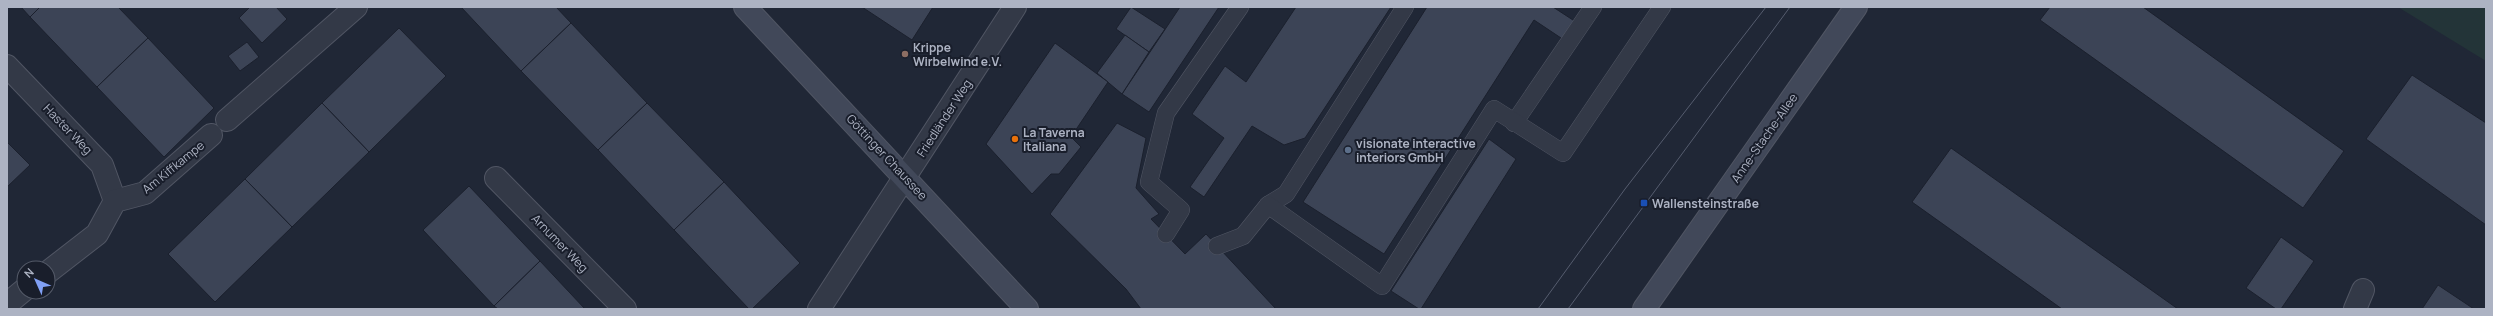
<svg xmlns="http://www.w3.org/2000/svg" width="2493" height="316" font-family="Manrope,sans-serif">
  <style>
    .green { fill: #233438 }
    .building { fill: #3c4456; stroke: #1b202d }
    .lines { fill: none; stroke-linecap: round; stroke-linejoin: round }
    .lane-casing { stroke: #515664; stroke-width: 18 }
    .street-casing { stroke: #515664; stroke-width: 24 }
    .secondary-casing { stroke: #515664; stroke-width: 24 }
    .lane { stroke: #333947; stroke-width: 17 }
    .street { stroke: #333947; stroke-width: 22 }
    .secondary { stroke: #414859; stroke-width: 22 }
    .tram { stroke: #555c6e; stroke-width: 1 }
    .education-dot { fill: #8d6e63; stroke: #191e2b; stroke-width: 1.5 }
    .food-dot { fill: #e8710a; stroke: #191e2b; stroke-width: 1.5 }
    .service-dot { fill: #5c6f8a; stroke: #191e2b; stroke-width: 1.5 }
    .transit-dot { fill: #1a4fb4; stroke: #191e2b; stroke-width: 1.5 }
    .labels { text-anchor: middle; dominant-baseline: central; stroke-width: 4; stroke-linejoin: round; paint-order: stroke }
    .poi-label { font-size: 12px; font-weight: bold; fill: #adb3c3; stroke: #191e2b; text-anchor: start }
    .street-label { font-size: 12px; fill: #adb3c3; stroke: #191e2b }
  </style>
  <rect width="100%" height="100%" fill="#202736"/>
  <!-- green -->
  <polygon class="green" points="2398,7 2486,7 2486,61"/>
  <!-- building -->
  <g class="building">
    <polygon points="21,7 40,7 30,17"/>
    <polygon points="40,7 118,7 148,38 97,87 30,17"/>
    <polygon points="250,7 276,7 287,19 262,43 239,18"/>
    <polygon points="461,7 556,7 571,23 521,71"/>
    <polygon points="862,7 933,7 912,40"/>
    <polygon points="1131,7 1165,29 1149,52 1116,29"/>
    <polygon points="1180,7 1219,7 1149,112 1122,94"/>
    <polygon points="1296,7 1391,7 1305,138 1284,145 1252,126 1204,197 1190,187 1224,138 1192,114 1225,66 1246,82"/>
    <polygon points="1427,7 1553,7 1576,22 1564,40 1534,20 1384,254 1303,202"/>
    <polygon points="2050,7 2143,7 2344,151 2303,208 2040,20"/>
    <polygon points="571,23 647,103 598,150 521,71"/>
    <polygon points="399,28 446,76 369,152 322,103"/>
    <polygon points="1125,35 1149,52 1122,94 1097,73"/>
    <polygon points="148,38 214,108 164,157 97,87"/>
    <polygon points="247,42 259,57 240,71 228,56"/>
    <polygon points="1055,43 1108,82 1071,137 1081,147 1059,174 1051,174 1032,194 986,144"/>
    <polygon points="2412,75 2486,123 2486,225 2366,139"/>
    <polygon points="322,103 369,152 292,227 245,179"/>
    <polygon points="647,103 724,182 674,230 598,150"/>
    <polygon points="1117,123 1146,138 1136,188 1159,214 1151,219 1185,254 1206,234 1276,309 1141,309 1126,289 1050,214"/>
    <polygon points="1489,139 1516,159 1421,309 1419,309 1391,291"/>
    <polygon points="7,142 30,165 7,187"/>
    <polygon points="1951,148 2147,287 2178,309 2062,309 1912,202"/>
    <polygon points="245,179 292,227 215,302 168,254"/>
    <polygon points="724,182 800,263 752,309 749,309 674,230"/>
    <polygon points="469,186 540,261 494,306 423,230"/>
    <polygon points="2281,237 2314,261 2281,309 2276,309 2246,288"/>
    <polygon points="540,261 585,309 498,309 494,306"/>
    <polygon points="2438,285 2474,309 2422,309"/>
  </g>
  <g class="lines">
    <!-- lane casing -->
    <g class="lane-casing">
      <g id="lane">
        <polyline points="1514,123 1593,7"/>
        <polyline points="1268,205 1286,194 1405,7"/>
        <polyline points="1166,234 1181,210 1149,182 1166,113 1240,7"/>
        <polyline points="1217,246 1243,236 1268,205 1382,286 1494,109 1563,153 1662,7"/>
      </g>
    </g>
    <!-- street casing -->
    <g class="street-casing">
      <g id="street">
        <polyline points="7,66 102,165 115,201"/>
        <polyline points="227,120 356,7"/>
        <polyline points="496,178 625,309"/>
        <polyline points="48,272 97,234 115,201 145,193 211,135"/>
        <polyline points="7,304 24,290"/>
        <polyline points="819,309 1015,7"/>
        <polyline points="2355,309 2363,290"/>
      </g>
    </g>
    <!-- secondary casing -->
    <g class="secondary-casing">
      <g id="secondary">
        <polyline points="745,7 1027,309"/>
        <polyline points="1644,309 1856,7"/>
      </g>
    </g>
    <!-- lane -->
    <use href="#lane" class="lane"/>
    <!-- street -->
    <use href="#street" class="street"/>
    <!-- secondary -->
    <use href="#secondary" class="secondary"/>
    <!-- tram -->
    <g class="tram">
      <polyline points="1538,309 1625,189 1766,7"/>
      <polyline points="1568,309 1790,7"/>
    </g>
  </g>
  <!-- markers -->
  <circle class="education-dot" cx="905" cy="54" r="4"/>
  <circle class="food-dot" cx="1015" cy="139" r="4"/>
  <circle class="service-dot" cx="1348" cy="150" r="4"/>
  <rect class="transit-dot" x="1640" y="199" width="8" height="8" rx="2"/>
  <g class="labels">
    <!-- poi labels -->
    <g class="poi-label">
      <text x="913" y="47">Krippe<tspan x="913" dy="14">Wirbelwind e.V.</tspan></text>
      <text x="1023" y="132">La Taverna<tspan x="1023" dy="14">Italiana</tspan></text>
      <text x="1356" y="143">visionate interactive<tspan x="1356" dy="14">interiors GmbH</tspan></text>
      <text x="1652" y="203">Wallensteinstraße</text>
    </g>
    <!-- street labels -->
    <g class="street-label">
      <text transform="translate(944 118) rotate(-57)">Friedländer Weg</text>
      <text transform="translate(68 129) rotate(46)">Haster Weg</text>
      <text transform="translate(1764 138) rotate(-55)">Anne-Stache-Allee</text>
      <text transform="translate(887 157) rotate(47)">Göttinger Chaussee</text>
      <text transform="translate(173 167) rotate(-39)">Am Kiffkampe</text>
      <text transform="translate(560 243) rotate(46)">Arnumer Weg</text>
    </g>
  </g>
  <!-- border -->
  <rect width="2493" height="316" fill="none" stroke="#adb3c3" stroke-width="16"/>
  <!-- north arrow -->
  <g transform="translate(36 280) rotate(315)"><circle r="19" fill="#191e2b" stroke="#545a68"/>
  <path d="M0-3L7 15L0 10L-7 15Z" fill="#81a0f5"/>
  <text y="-6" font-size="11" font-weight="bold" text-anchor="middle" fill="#adb3c3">N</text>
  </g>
</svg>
